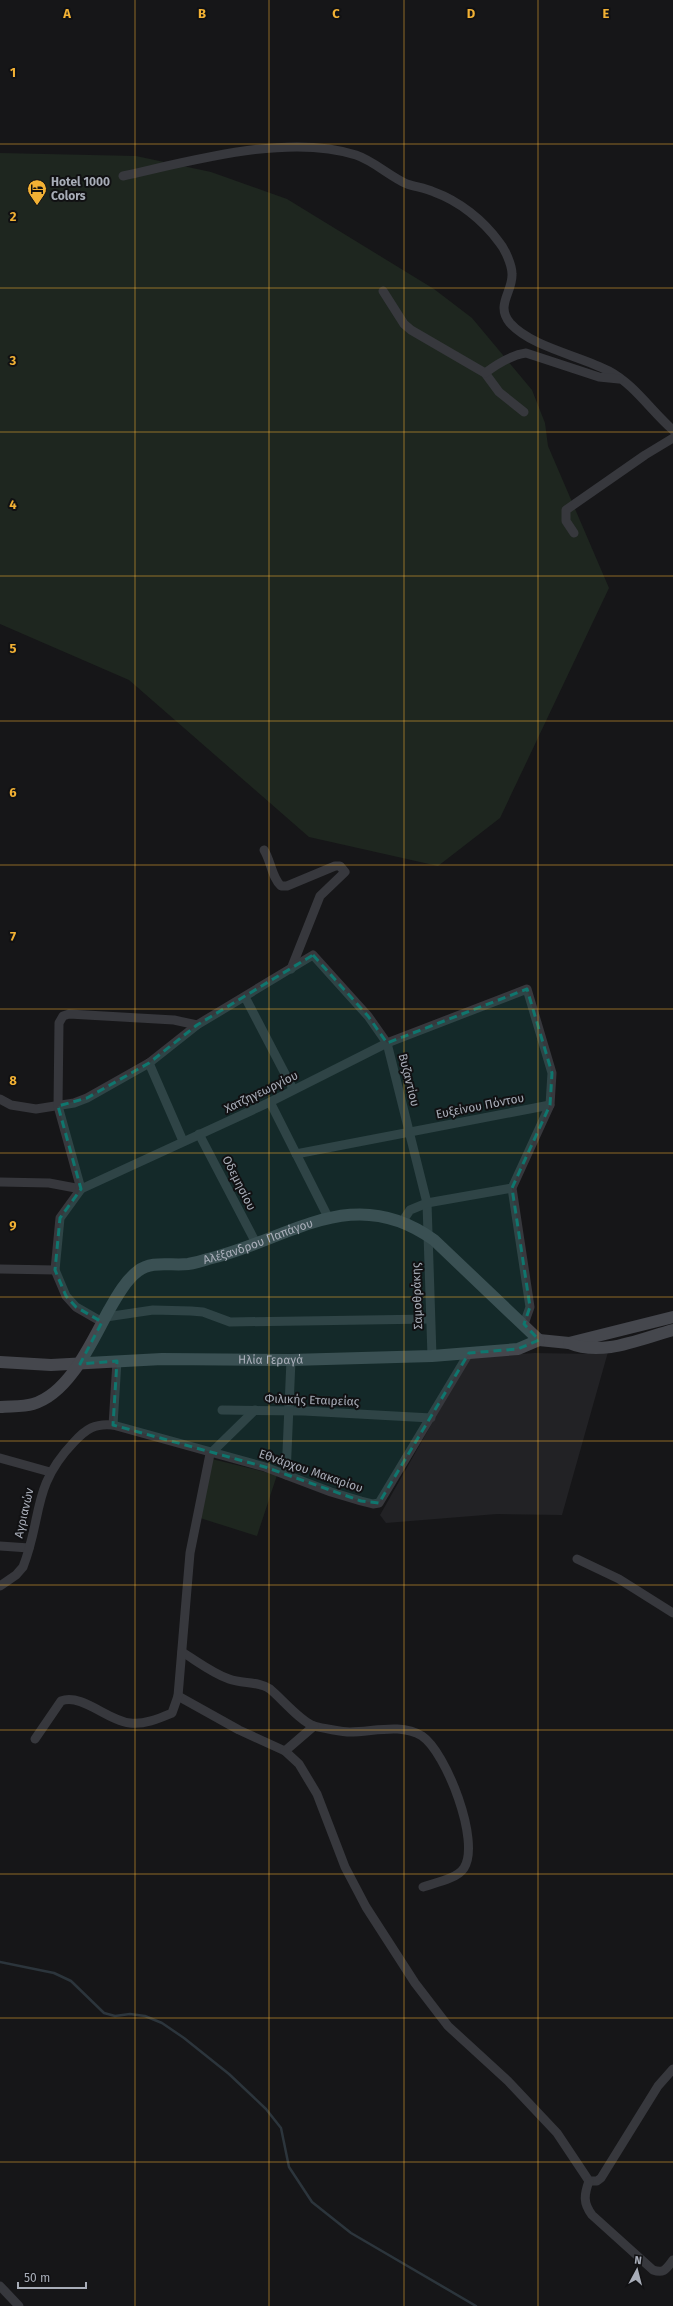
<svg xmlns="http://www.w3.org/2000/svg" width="673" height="2306" font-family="'Fira Sans',sans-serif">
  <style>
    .built { fill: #222225 }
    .green { fill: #1e261f }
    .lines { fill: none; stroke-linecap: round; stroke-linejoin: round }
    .stream { stroke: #2c353c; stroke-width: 2.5 }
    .street { stroke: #37383d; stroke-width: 9 }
    .secondary { stroke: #45474d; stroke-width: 12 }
    .marked { fill: #0f766e; fill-opacity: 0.2; stroke: #0f766e; stroke-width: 3; stroke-dasharray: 8 5; stroke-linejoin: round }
    .grid { fill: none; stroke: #f2b134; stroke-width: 1; stroke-opacity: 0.55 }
    .labels { text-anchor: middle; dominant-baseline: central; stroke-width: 4; stroke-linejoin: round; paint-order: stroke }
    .poi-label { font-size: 12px; font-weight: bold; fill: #a8adb8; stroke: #111113; text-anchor: start }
    .street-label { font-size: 12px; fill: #a8adb8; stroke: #111113 }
    .grid-label { font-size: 13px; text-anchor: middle; font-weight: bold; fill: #f2b134; stroke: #111113; stroke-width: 4; stroke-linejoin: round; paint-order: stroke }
  </style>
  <rect width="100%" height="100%" fill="#161618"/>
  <!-- built -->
  <polygon class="built" points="608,1352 562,1515 497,1514 386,1523 380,1515 469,1358 534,1353 593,1354"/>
  <!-- green -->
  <g class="green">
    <polygon points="0,153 136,156 211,172 287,199 434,289 472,318 532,390 545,423 548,446 609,588 500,818 438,866 309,837 129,680 0,624"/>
    <polygon points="212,1459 277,1475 257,1536 200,1518"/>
  </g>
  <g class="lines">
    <!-- stream -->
    <polyline class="stream" points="0,1962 54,1973 71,1981 104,2013 115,2016 130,2014 145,2016 162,2023 184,2038 229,2074 266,2109 281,2128 289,2167 312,2202 351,2233 476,2306"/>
    <!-- street -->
    <g class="street">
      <path d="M123,176C191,161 288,133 356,155C374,161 389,176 407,184C416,187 425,188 434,192C459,201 483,220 499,242C505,249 512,265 512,274C513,292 495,305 510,323C531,347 581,356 609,371C635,385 651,411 673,430"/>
      <polyline points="383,291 404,324 411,330 485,373 499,392 524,412"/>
      <path d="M485,373C497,364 511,355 526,353L599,377L619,379"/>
      <polyline points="574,533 566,521 566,510 645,455 673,438"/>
      <path d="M264,850C271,861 272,878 281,886H287L335,866H340L345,872L320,896L291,969"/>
      <polyline points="245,997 293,1089"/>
      <polyline points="149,1063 183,1141"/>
      <polyline points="0,1099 11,1105 36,1109 74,1103 87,1098 149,1063 197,1025 313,955 368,1016 387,1043 427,1203 432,1356"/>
      <polyline points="270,1102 328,1217"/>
      <polyline points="199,1134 256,1243"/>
      <polyline points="296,1154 550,1105"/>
      <polyline points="0,1182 49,1183 81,1189 270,1102 387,1043 527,989 552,1073 550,1105 512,1188 530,1307 524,1324"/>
      <polyline points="402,1222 410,1210 427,1203 512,1188"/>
      <polyline points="0,1269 55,1270"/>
      <polyline points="106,1317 153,1310 191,1311 203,1312 230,1322 430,1319"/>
      <polyline points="102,1322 76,1307 66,1296 55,1270 60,1218 81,1189 58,1106 59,1023 63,1016 69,1014 174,1020 197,1025"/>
      <polyline points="222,1410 304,1411 431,1418"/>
      <polyline points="113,1425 117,1361"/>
      <polyline points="210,1454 255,1410"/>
      <polyline points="0,1458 50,1472"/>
      <polyline points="286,1475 291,1360"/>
      <polyline points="0,1546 29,1548"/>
      <polyline points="577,1559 619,1579 673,1613"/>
      <path d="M0,1586L16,1575L23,1567C43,1516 31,1487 74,1442C86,1429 95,1423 113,1425L265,1467L331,1492L361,1501L373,1504L379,1503L469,1353"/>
      <path d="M182,1652C197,1661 212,1673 229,1679C242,1684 259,1681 270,1689C281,1698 301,1722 314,1726C321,1728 343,1732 350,1732C373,1732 401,1723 422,1736C446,1752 481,1842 464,1868C457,1879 434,1883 423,1887"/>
      <polyline points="178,1696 239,1730 285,1751 299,1764 317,1794 345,1867 366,1907 415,1983 448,2026 508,2081 557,2133 589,2181 597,2181 601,2178 658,2086 673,2069"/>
      <path d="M35,1739L61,1701C82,1693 108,1721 130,1723C144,1725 160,1718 172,1713L178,1696L190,1553L210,1454"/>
      <polyline points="285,1751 314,1726"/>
      <path d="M589,2181C584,2195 583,2203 592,2215L653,2270C664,2274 666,2269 673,2260"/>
      <polyline points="0,2286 19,2306"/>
    </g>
    <!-- secondary -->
    <g class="secondary">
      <polyline points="539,1340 569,1343 673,1317"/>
      <path d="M569,1343C602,1357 640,1339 673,1330"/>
      <path id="s1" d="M0,1362L51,1365L162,1359L291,1360L432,1356L518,1349L539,1340"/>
      <path id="s2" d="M0,1407C11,1406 23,1407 33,1404C70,1393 92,1341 109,1310C117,1296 126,1280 138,1271C152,1260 171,1266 188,1264C195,1263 202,1261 208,1259C289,1240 352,1181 434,1240L539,1340"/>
    </g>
  </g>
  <!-- marked area -->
  <path class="marked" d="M313,955L368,1016L387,1043L527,989L552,1073L550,1105L512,1188L530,1307L524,1324L539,1340L518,1349L469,1353L379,1503L361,1501L265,1467L113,1425L117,1361L80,1364L102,1322L76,1307L66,1296L55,1270L60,1218L81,1189L58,1106L87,1098L149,1063L197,1025Z"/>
  <!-- grid -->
  <path class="grid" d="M135,0V2306M269,0V2306M404,0V2306M538,0V2306M0,144H673M0,288H673M0,432H673M0,576H673M0,721H673M0,865H673M0,1009H673M0,1153H673M0,1297H673M0,1441H673M0,1585H673M0,1730H673M0,1874H673M0,2018H673M0,2162H673"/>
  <!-- icons -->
  <defs>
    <g id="hotel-pin" transform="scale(1)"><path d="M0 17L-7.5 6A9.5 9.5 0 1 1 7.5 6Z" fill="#f2b134" stroke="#111113"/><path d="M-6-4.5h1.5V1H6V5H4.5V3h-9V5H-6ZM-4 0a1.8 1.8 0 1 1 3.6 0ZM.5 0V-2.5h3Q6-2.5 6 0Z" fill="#111"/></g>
  </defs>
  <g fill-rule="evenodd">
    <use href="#hotel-pin" x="37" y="189"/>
  </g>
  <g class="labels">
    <!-- poi labels -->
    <g class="poi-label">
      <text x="51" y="182">Hotel 1000<tspan x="51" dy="14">Colors</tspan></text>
    </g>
    <!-- street labels -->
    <g class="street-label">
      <text transform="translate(409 1080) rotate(76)">Βυζαντίου</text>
      <text transform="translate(261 1092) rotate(-26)">Χατζηγεωργίου</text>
      <text transform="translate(480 1106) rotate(-11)">Ευξείνου Πόντου</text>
      <text transform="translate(239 1183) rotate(63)">Οδεμησίου</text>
      <text stroke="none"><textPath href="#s2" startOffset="331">Αλέξανδρου Παπάγου</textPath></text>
      <text transform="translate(417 1296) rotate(-92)">Σαμοθράκης</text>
      <text stroke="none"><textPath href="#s1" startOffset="271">Ηλία Γεραγά</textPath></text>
      <text transform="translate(312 1400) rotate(2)">Φιλικής Εταιρείας</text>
      <text transform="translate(311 1471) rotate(19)">Εθνάρχου Μακαρίου</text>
      <text transform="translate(24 1513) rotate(-77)">Αγριανών</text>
    </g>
  </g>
  <g class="grid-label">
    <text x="67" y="18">A</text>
    <text x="202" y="18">B</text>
    <text x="336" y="18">C</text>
    <text x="471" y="18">D</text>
    <text x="606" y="18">E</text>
    <text x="13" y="77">1</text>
    <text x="13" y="221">2</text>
    <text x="13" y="365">3</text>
    <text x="13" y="509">4</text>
    <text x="13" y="653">5</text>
    <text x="13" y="797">6</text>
    <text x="13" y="941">7</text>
    <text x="13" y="1085">8</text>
    <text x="13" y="1230">9</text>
  </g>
  <!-- north arrow -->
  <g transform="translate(637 2270) rotate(7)" stroke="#111113" stroke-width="3" paint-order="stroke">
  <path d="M0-3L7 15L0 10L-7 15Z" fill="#a8adb8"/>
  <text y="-6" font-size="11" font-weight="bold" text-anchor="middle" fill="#a8adb8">N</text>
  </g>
  <!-- scale -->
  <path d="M18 2282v6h68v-6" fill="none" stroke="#a8adb8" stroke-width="2"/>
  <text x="24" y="2282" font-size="12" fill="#a8adb8" stroke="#111113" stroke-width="3" paint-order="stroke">50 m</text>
</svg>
